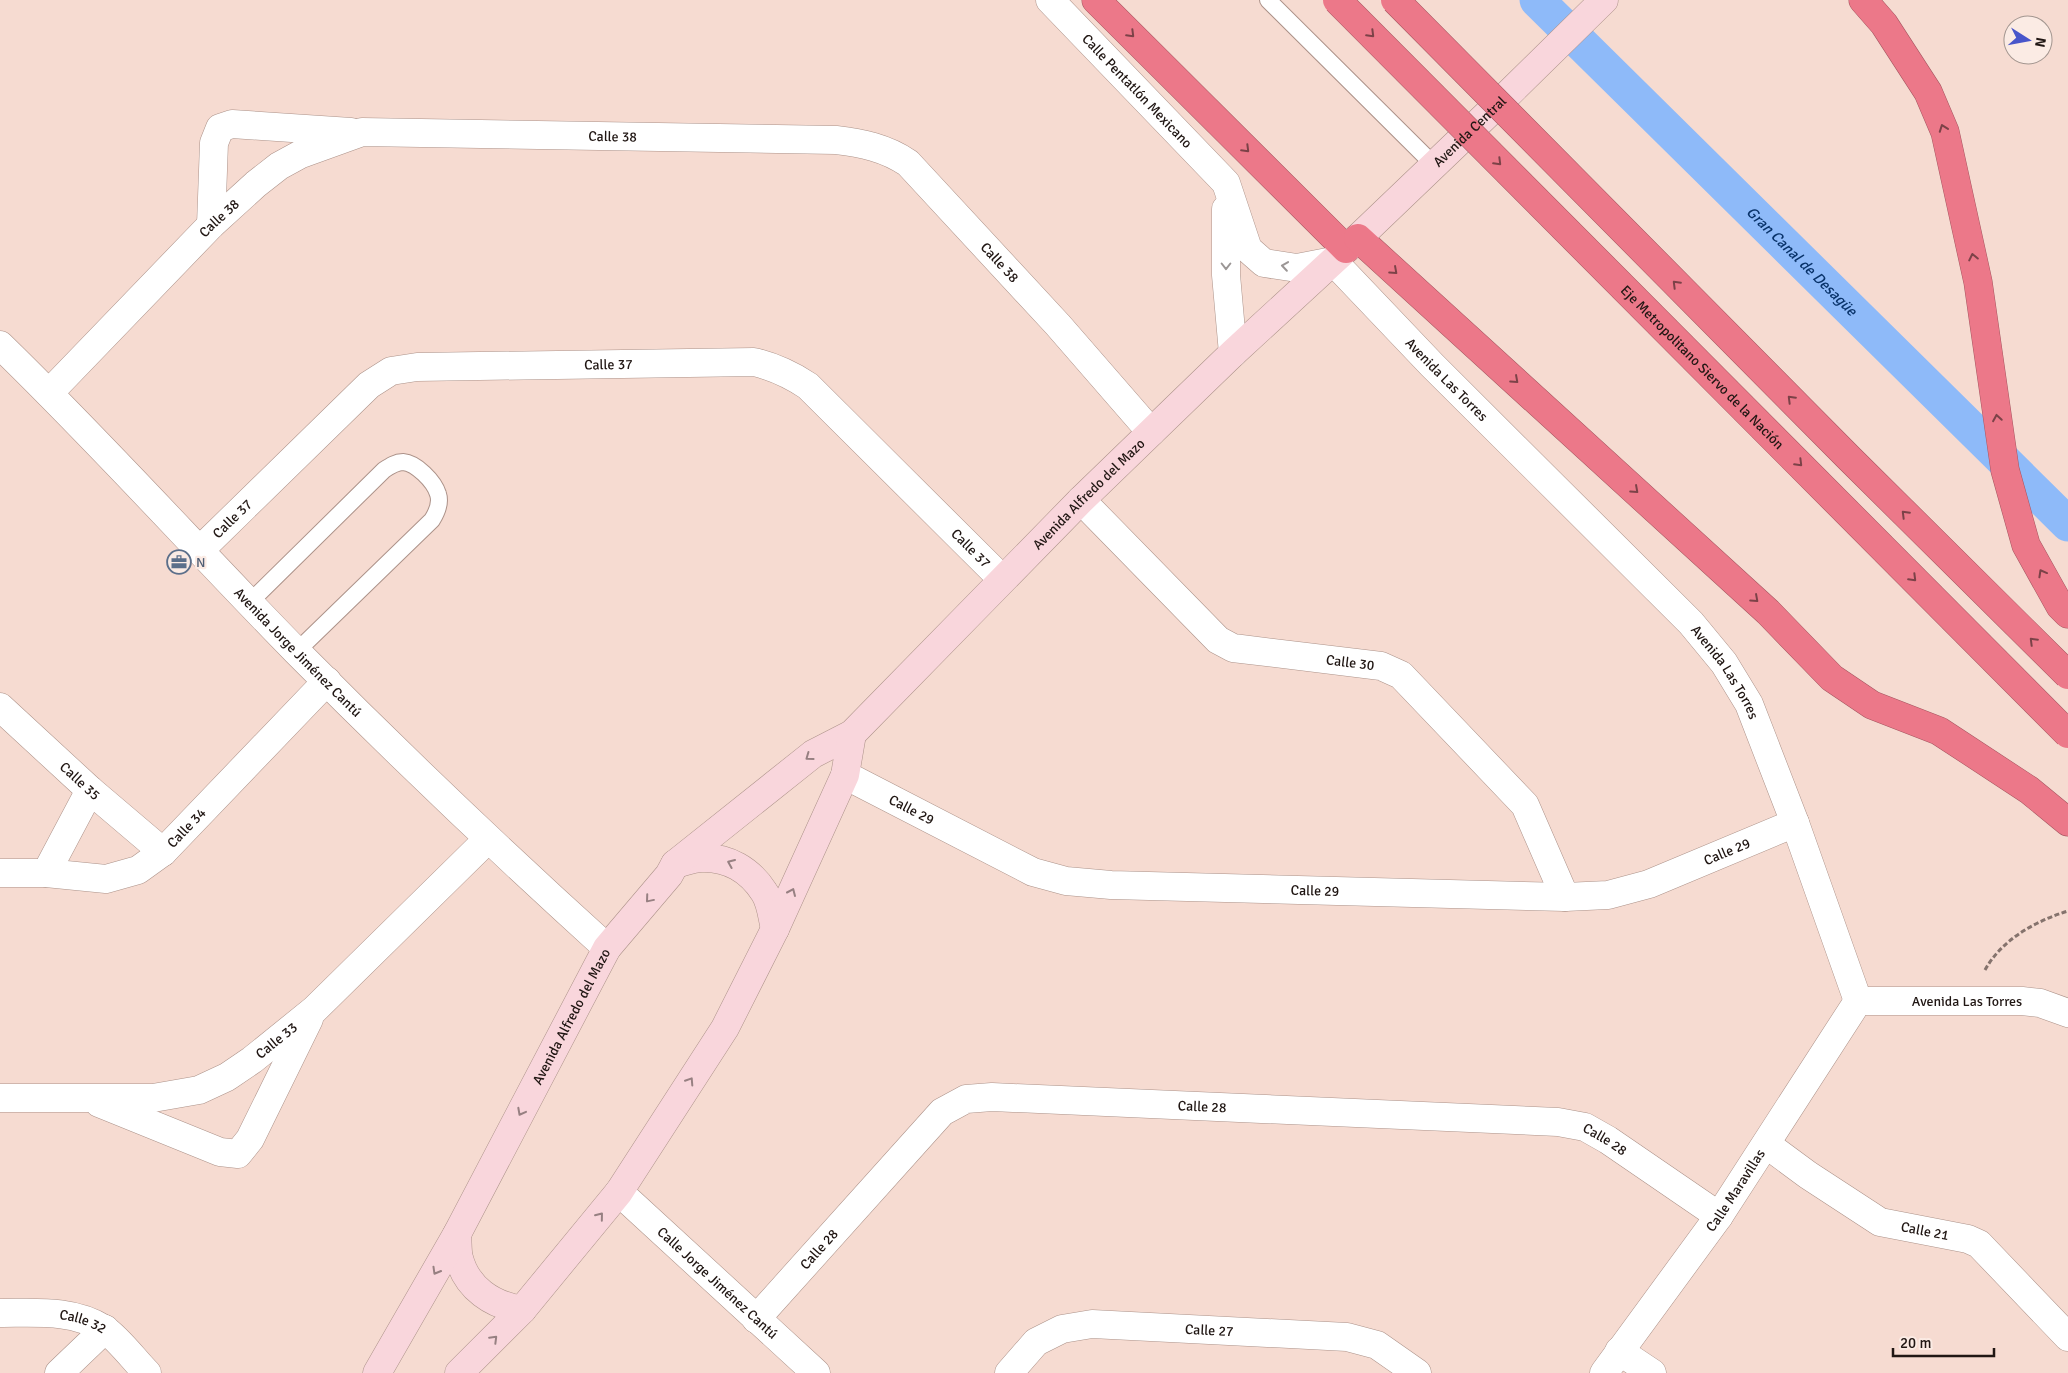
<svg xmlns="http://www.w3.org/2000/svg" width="2068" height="1373" font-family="Signika,sans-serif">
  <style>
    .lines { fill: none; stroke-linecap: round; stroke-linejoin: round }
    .canal { stroke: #8ebaf9; stroke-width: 35 }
    .lane-casing { stroke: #ac9289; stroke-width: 18 }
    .street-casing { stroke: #ac9289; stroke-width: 29 }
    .secondary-casing { stroke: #ac9289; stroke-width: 29 }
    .highway-casing { stroke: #a55660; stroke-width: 29 }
    .path { stroke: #85736d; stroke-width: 3; stroke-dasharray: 5 2.5; stroke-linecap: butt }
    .lane { stroke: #fff; stroke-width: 16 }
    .street { stroke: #fff; stroke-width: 28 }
    .secondary { stroke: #f9d6dc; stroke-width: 28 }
    .highway { stroke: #ec7889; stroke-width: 28 }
    .highway-bridge-casing { stroke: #a55660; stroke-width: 29; stroke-linecap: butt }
    .highway-bridge { stroke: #ec7889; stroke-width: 28 }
    .oneway { stroke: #7c4248 }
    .oneway2 { stroke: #9b9695 }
    .oneway3 { stroke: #978082 }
    .labels { text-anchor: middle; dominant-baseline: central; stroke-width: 4.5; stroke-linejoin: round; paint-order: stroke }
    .street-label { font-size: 14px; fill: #201613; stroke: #fbebe4 }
    .service-label { font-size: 14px; fill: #4e5e75; stroke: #fbebe4; text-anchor: start }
    .water-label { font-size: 15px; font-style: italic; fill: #09336a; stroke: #fbebe4 }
  </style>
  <rect width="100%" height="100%" fill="#f6dbd1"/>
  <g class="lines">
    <!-- canal -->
    <path class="canal" id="s1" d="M1537,0L2068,524"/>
    <!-- lane casing -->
    <g class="lane-casing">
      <g id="lane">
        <polyline points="1268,0 1434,165"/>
        <path d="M250,602L384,470C390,466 396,462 403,462C416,463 434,481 438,494C441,503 437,512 432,520L297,651"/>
      </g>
    </g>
    <!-- street casing -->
    <g class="street-casing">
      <g id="street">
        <path id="s2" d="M1050,0L1226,183L1248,249L1264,263L1297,268L1333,261L1432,365L1691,623L1724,663L1749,704L1795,823L1858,1001"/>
        <polyline points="1226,209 1226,275 1233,353"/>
        <polyline points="211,225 214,143 220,128 232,124 351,132"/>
        <path id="s3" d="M0,345C102,444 197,550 296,651C397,753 501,852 607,948"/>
        <path id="s4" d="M49,393L211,225L256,184L279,166L301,154L362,132L836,140C862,143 886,148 908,163L1058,325L1151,432"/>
        <path id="s5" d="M1081,500L1218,640L1233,648L1381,666L1401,675L1525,805L1565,897"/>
        <path id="s6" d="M200,550L369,385L391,371L417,367L754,362C775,367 790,374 808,386L1002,579"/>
        <path id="s7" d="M0,707L90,790L163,852"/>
        <path id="s8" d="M845,775L1033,872L1066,881L1111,885L1565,897L1608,895L1649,884L1795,823"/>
        <path id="s9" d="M0,873H46L106,879L138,870L163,852L327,681"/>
        <polyline points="46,873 90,790"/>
        <path id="s10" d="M1858,1001H2022L2040,1003L2068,1013"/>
        <path id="s11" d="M0,1098H153L199,1090L227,1077L252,1060L314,1010L488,839"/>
        <polyline points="99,1103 220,1152 238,1154 250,1139 309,1019"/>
        <path id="s12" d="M1766,1144L1808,1175L1880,1222L1968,1239L1979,1244L2068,1337"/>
        <path id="s13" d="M619,1192L816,1373"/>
        <path id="s14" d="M0,1313C35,1313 73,1309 104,1329C118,1338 135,1361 147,1373"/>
        <path id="s15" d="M756,1319L942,1112L966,1099L992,1097L1558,1122L1585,1127L1608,1140L1719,1216"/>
        <polyline points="1619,1351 1652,1373"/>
        <polyline points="59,1373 105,1329"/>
        <path id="s16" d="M1009,1373L1036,1342L1062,1329L1092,1324L1347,1337L1377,1345L1417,1373"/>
        <path id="s17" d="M1604,1373L1719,1216L1858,1001"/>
      </g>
    </g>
    <!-- secondary casing -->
    <g class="secondary-casing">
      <g id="secondary">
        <path d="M675,864C684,862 693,858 702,858C728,857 750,870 764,892C771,902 772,917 775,929"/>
        <path d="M457,1234C458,1242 457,1251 459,1258C467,1289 493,1305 522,1310"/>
        <path id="s18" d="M377,1373L457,1234L607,948L669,875L675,864L813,754L852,734L1081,500L1233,353L1358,238L1498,104L1604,0"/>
        <polyline points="459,1373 522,1310 619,1192 725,1028 775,929 845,775 852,734"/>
      </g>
    </g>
    <!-- highway casing -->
    <g class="highway-casing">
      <g id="highway">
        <polyline points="1096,0 1346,249"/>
        <polyline points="1863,0 1884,24 1928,92 1945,132 1978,282 2005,470 2026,545 2060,606 2068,614"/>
        <polyline points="1358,238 1768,612 1832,678 1872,705 1939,731 2029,790 2068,822"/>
      </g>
    </g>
    <!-- path -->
    <path class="path" d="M1985,970C2002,939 2036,921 2068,911"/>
    <!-- lane -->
    <use href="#lane" class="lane"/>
    <!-- street -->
    <use href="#street" class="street"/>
    <!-- secondary -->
    <use href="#secondary" class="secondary"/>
    <!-- highway -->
    <use href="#highway" class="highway"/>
    <!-- highway-bridge casing -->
    <g class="highway-bridge-casing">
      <g id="highway-bridge">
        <path id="s19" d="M1337,0L2068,734"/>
        <polyline points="1395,0 1849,458 2068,675"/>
      </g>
    </g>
    <!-- highway-bridge -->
    <use href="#highway-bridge" class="highway-bridge"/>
  </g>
  <!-- one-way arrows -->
  <defs><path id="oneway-chevron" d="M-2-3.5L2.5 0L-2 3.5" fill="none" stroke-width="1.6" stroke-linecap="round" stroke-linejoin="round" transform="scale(1.25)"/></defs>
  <g class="oneway">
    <use href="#oneway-chevron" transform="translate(1131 34) rotate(45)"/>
    <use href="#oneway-chevron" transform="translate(1371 34) rotate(45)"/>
    <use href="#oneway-chevron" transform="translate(1943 128) rotate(-110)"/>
    <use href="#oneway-chevron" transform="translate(1246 149) rotate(45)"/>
    <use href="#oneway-chevron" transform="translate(1498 162) rotate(45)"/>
    <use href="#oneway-chevron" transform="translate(1973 257) rotate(-102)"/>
    <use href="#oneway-chevron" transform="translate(1394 271) rotate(42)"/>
    <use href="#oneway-chevron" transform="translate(1676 284) rotate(-135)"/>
    <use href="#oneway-chevron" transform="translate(1515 380) rotate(42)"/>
    <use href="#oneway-chevron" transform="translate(1791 399) rotate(-135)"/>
    <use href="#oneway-chevron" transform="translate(1997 418) rotate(-99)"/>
    <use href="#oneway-chevron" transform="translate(1799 463) rotate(45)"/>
    <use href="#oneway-chevron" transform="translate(1635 490) rotate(42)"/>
    <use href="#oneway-chevron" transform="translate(1905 514) rotate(-135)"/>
    <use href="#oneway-chevron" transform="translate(2042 573) rotate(-119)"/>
    <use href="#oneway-chevron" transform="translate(1913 578) rotate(45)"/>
    <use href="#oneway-chevron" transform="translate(1755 599) rotate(42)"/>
    <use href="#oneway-chevron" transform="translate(2033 641) rotate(-135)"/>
  </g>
  <g class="oneway2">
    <use href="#oneway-chevron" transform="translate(1226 266) rotate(90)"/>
    <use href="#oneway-chevron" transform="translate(1285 266) rotate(-172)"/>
  </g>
  <g class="oneway3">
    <use href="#oneway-chevron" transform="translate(809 757) rotate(144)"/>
    <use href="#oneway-chevron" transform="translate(731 863) rotate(-157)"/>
    <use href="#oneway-chevron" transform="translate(792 892) rotate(-66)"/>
    <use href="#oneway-chevron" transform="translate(649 899) rotate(130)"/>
    <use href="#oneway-chevron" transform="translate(690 1081) rotate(-57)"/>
    <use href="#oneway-chevron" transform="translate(521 1112) rotate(118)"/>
    <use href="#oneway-chevron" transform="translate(600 1216) rotate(-51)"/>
    <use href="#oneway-chevron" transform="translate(436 1271) rotate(120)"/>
    <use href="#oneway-chevron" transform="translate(494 1339) rotate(-45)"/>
  </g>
  <!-- icons -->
  <defs>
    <g id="office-ring" transform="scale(1.25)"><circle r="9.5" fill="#fbebe4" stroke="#5c6f8a" stroke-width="1.5"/><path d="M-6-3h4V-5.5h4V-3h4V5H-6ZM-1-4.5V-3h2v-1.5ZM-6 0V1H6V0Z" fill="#5c6f8a"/></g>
  </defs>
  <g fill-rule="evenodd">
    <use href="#office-ring" x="179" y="562"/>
  </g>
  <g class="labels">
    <!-- street labels -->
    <g class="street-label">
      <text stroke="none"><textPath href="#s2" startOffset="126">Calle Pentatlón Mexicano</textPath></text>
      <text stroke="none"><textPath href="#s18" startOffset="1675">Avenida Central</textPath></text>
      <text stroke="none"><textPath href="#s4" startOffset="664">Calle 38</textPath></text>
      <text stroke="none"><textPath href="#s4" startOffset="244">Calle 38</textPath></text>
      <text stroke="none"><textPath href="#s4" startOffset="1099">Calle 38</textPath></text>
      <text stroke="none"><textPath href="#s6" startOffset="480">Calle 37</textPath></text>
      <text stroke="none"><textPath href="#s19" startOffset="518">Eje Metropolitano Siervo de la Nación</textPath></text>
      <text stroke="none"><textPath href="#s2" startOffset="579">Avenida Las Torres</textPath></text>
      <text stroke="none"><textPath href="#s18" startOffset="1149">Avenida Alfredo del Mazo</textPath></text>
      <text stroke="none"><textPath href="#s6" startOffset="45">Calle 37</textPath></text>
      <text stroke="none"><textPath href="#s6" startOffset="915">Calle 37</textPath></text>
      <text stroke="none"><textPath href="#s3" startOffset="428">Avenida Jorge Jiménez Cantú</textPath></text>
      <text stroke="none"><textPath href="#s5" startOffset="331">Calle 30</textPath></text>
      <text stroke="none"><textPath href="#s2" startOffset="984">Avenida Las Torres</textPath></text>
      <text stroke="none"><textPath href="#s7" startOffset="109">Calle 35</textPath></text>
      <text stroke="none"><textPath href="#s8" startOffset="75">Calle 29</textPath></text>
      <text stroke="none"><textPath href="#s9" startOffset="204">Calle 34</textPath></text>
      <text stroke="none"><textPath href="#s8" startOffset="915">Calle 29</textPath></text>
      <text stroke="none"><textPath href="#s8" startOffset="495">Calle 29</textPath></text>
      <text stroke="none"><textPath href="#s10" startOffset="109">Avenida Las Torres</textPath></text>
      <text stroke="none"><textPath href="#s18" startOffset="406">Avenida Alfredo del Mazo</textPath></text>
      <text stroke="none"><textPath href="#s11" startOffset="292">Calle 33</textPath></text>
      <text stroke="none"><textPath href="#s15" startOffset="542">Calle 28</textPath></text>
      <text stroke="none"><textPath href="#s15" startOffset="949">Calle 28</textPath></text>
      <text stroke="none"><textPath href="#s17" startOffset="225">Calle Maravillas</textPath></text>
      <text stroke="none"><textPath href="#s12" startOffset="184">Calle 21</textPath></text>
      <text stroke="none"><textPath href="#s15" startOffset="94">Calle 28</textPath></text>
      <text stroke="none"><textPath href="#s13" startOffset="134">Calle Jorge Jiménez Cantú</textPath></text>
      <text stroke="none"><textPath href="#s14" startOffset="84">Calle 32</textPath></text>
      <text stroke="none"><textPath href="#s16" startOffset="218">Calle 27</textPath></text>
    </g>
    <!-- service labels -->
    <g class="service-label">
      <text x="196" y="562">N</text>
    </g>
    <!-- water labels -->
    <g class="water-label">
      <text stroke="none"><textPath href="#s1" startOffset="372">Gran Canal de Desagüe</textPath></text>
    </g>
  </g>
  <!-- north arrow -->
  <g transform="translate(2028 40) rotate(101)"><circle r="24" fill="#fbebe4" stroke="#a39690"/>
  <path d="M0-4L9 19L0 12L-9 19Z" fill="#4855ca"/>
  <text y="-8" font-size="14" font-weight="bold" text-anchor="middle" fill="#201613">N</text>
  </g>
  <!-- scale -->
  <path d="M1893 1348v8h101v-8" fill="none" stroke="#201613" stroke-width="2.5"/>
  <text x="1900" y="1348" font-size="15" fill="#201613" stroke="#fbebe4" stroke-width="4" paint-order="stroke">20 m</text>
</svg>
